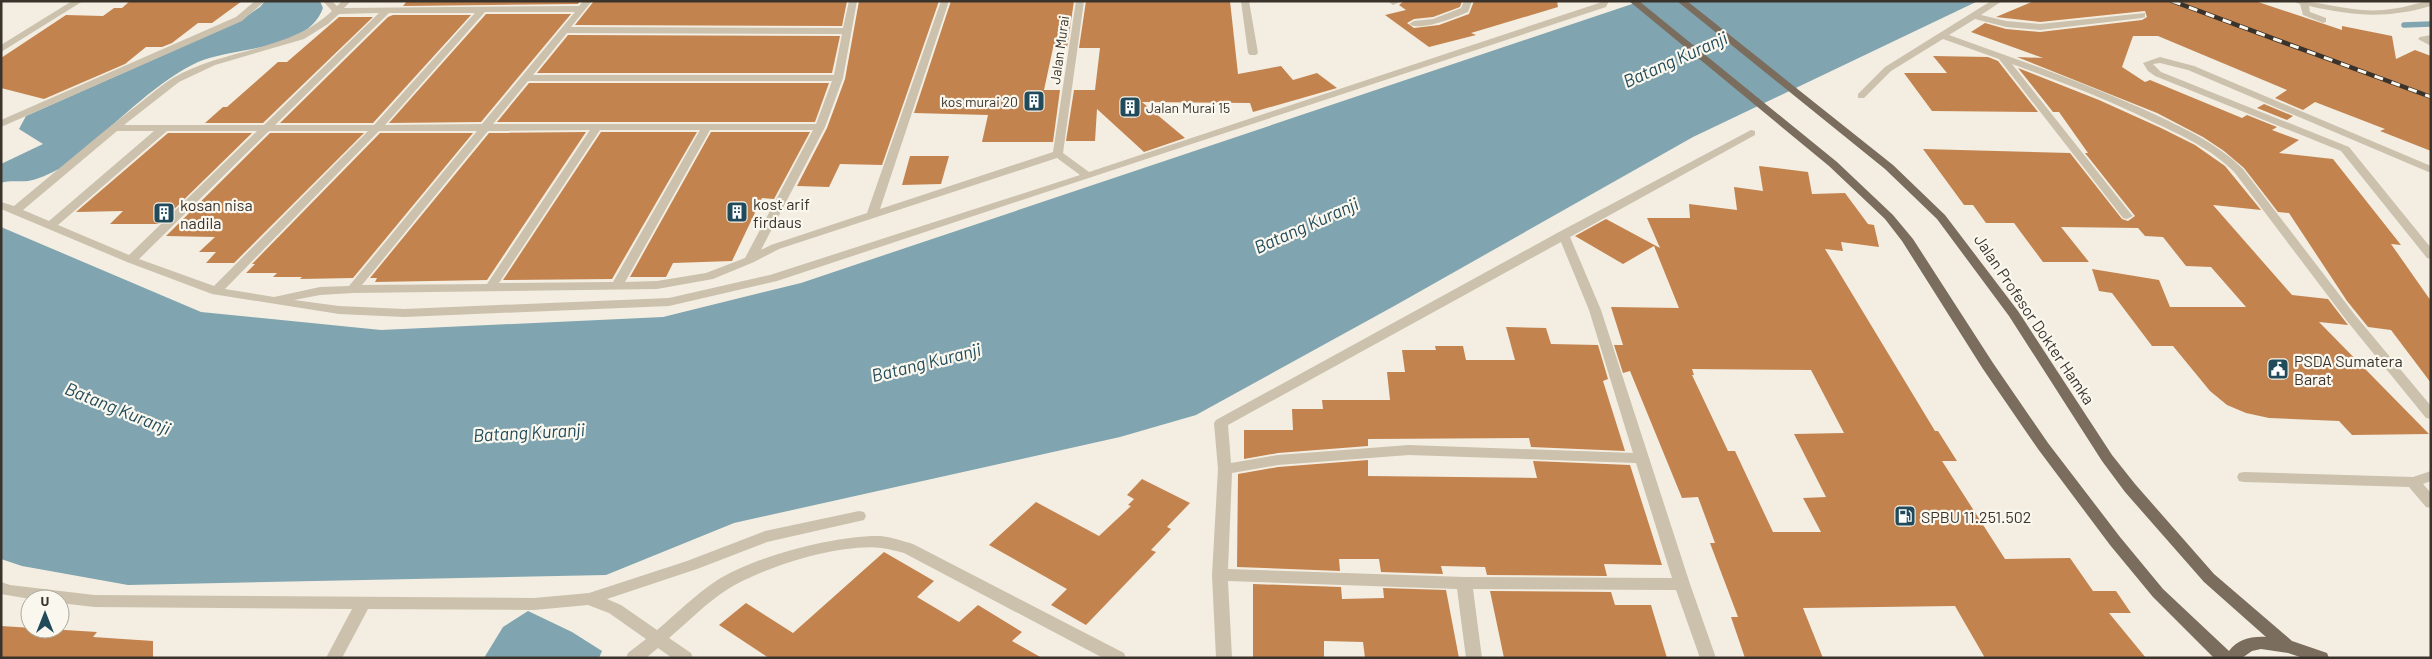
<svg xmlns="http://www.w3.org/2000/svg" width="2432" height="659" font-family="Barlow,sans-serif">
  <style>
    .water { fill: #80a4b0 }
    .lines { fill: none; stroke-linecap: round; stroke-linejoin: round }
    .stream { stroke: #80a4b0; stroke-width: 5.5 }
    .building { fill: #c3834f; fill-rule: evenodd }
    .minor { fill: #cbc1ad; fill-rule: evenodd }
    .primary { fill: #7b6d5d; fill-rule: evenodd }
    .rail-casing { stroke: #3a332b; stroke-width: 4.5 }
    .rail { stroke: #faf7ee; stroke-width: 3; stroke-dasharray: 9; stroke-linecap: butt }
    .labels { text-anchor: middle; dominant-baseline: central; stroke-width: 4.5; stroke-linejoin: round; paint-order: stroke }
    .far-street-label { font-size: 14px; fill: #3a332b; stroke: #faf7ee }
    .far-poi-label { font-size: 14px; fill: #3a332b; stroke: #faf7ee; text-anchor: end }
    .poi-label { font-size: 16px; fill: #3a332b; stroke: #faf7ee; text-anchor: start }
    .street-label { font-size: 16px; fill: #3a332b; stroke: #faf7ee }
    .water-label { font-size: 18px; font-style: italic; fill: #214b5b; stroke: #faf7ee }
  </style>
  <rect width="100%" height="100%" fill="#f3eee1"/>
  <!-- water -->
  <g class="water">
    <path d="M265,1H320L323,8C307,52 234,46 198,62C158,81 123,117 89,145C80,152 70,163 59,169C51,173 37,180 28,181C18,182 10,180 1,183V164L43,144L19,129L26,116L238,22L260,7Z"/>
    <polygon points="1641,1 1978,1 1693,137 1396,305 1196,415 1120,437 734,523 606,575 128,585 22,566 1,559 1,227 201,312 381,330 663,317 801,283"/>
    <polygon points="528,611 572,632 602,651 599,658 484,658 503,627"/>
  </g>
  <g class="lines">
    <!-- stream -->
    <polyline class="stream" points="2404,25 2431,24"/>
  </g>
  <!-- building -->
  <g class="building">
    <polygon points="130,1 242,1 212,23 198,23 172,43 162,47 146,47 125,64 44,99 1,88 1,58 66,15 103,16 114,8 122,8"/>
    <polygon points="407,1 580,1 578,4 403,6"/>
    <polygon points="594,1 847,1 842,26 575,25"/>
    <polygon points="859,1 939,1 882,165 840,164 829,187 797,186 827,128 845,79"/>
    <polygon points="951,1 1074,1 1067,48 1053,48 1044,90 1060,90 1053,142 982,142 988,115 914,113"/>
    <polygon points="1086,1 1230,1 1238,74 1281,66 1293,80 1317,73 1337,88 1253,112 1250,103 1142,102 1185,138 1144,152 1097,109 1095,141 1066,141 1074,90 1095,90 1100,48 1079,48"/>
    <polygon points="1404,1 1462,1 1460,7 1433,17 1414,19 1407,23 1414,28 1439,25 1469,14 1474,1 1557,1 1558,7 1471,33 1476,35 1429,47 1385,15 1406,10 1399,5"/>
    <polygon points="2034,1 2255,1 2342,30 2342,26 2392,36 2396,59 2415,50 2431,56 2431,151 2380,131 2385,129 2315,102 2303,110 2275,98 2287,90 2158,36 2133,36 2122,67 2145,82 2150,80 2242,118 2247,115 2277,127 2272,130 2299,140 2279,153 2333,159 2401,245 2391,244 2431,301 2431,383 2391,330 2368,327 2347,301 2289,213 2278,212 2244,168 2224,151 2203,137 2157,113 2017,57 2043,58 1971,32 1985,23 2006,29 2040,32 2142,20 2147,17 2145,11 2040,22 1996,17"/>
    <polygon points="486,14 571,14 481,122 389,123"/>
    <polygon points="393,15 471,15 373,123 280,123 388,17"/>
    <polygon points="339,17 373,17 263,123 205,123 223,107 227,107 278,62 287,62"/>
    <polygon points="568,35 840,36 832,73 537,73"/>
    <polygon points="1933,56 1988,57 1998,61 2038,112 1932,111 1904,73 1947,73"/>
    <polygon points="2018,68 2099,100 2161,128 2195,145 2225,166 2261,210 2213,205 2292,295 2328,299 2348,325 2319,322 2429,434 2352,435 2339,421 2269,418 2246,413 2227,405 2210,391 2173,346 2152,346 2112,293 2099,291 2092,269 2159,280 2170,307 2246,307 2211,267 2186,266 2163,237 2145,236 2138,228 2061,227 2089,262 2043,262 2014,223 1986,223 1973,205 1964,205 1923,149 2070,153 2122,219 2128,221 2135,216 2085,153 2088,153 2059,112 2053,112"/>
    <polygon points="529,83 829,83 815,122 497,122"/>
    <polygon points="2264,104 2293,116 2287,120 2257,108"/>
    <polygon points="586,132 487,280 375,282 377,278 370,278 489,133"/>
    <polygon points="601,132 697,132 612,279 503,280"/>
    <polygon points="711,132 810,132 774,199 762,198 732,261 673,263 666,277 630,277"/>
    <polygon points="168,133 252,133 159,224 110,224 123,211 76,212"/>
    <polygon points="270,133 364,133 234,263 206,263 216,252 199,252 215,237 166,236"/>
    <polygon points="380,133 473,133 353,278 300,279 302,277 273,277 277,273 246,273 255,264 252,264"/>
    <polygon points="910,156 949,156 941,184 902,185"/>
    <path d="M1759,166L1808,172L1812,194L1845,193L1868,224L1874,225L1879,247L1841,242L1843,251L1825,249L1935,431H1938L1957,461H1942L2005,559L2070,558L2093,591H2116L2131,613H2109L2146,658H1985L1955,606L1803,608L1823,658H1745L1731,617H1738L1710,543H1715L1698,497L1682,498L1630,371L1623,373L1614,345H1623L1611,307L1679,308L1654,246L1623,264L1575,236L1606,219L1660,248L1647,218H1690L1689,204L1737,210L1734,187L1763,191ZM1692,369L1811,370L1844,433L1794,434L1826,497L1803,498L1821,532H1773L1735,451H1728L1692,375H1694Z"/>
    <polygon points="1506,327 1546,328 1551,344 1598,345 1608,379 1603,381 1625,451 1531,447 1529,438 1368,439 1368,446 1278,453 1244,459 1244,430 1293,430 1292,409 1323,409 1322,400 1390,400 1387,372 1405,372 1402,350 1436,350 1435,346 1463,346 1466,360 1515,360"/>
    <polygon points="1368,460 1368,476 1537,478 1533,461 1630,465 1662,565 1604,564 1607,576 1487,575 1485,567 1441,566 1443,574 1381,572 1379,559 1339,559 1340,571 1237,567 1238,474 1278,467"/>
    <polygon points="1142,479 1190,503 1167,527 1171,529 1151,550 1156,552 1086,625 1051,605 1067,589 989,545 1036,502 1099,536 1131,506 1128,505 1134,499 1127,495"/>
    <polygon points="884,552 934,581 917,597 959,622 978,605 1022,632 1012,641 1042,658 769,658 719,625 746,603 793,633"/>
    <polygon points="1253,584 1341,587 1342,599 1384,598 1383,588 1446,590 1459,658 1365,658 1363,642 1324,641 1324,658 1253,658"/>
    <polygon points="1490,591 1611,592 1615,605 1651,605 1667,658 1504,658"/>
    <polygon points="1,626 97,632 93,637 153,641 153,658 1,658"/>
  </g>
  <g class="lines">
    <!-- minor -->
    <g class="minor">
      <polygon points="72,1 83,1 1,52 1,45"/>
      <polygon points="255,1 265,1 242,21 1,127 1,120 236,17"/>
      <path d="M323,1H332L337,6L342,1H351L344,8L579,6L583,1H592L571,27L843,28L849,1H857L843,78L825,127L761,250L771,245L867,213L941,1H949L880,209L1053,152L1076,1H1084L1063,153L1089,172L1599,3L1600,1H1609L1606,7L777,281L669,306L404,317L339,314L212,294L127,262L1,209V202L14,206C53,174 91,141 131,110C145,100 158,87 173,78C223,48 289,52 332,11ZM485,12H575L482,124L385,125ZM379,13L264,125H124L179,82L215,65L304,39L328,24L339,14ZM389,13H475L374,125H275ZM567,33L842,34L834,75H533ZM528,81H832L816,124H493ZM590,130L487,284L362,285L488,131ZM600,130H700L613,282L499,283ZM710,130H813L745,258L706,273L657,281L625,282ZM117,131H154L49,221L23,210ZM167,131H257L129,255L58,225ZM269,131H368L214,286L139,259ZM379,131H477L349,286L320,287L274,297L225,289ZM1057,158L1080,175L770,275L669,298L404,309L339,306L294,300L320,295L353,293L657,289L713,279L754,262L779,249Z"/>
      <polygon points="1241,1 1249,1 1258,53 1256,55 1250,55 1248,53"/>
      <polygon points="1402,1 1393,5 1389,2 1389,1"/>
      <path d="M1464,1H1472L1468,12C1456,17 1420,32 1409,24L1414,21L1433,19L1461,8Z"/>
      <path d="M1991,1H2002L1981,15L2006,21L2040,24L2145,13V17L2142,18L2040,30L2006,27L1975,19L1949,35C2019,60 2089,84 2156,115C2187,130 2218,144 2243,169L2355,315L2431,406V419L2426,418L2347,321L2235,173C2212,149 2181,135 2151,121C2106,99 2059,81 2012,64L2131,214L2133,216L2127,219L2123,218L1999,59L1943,39L1891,71L1864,98H1858V94L1885,67Z"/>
      <path d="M2292,1C2316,1 2338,8 2362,10C2384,12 2406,7 2427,1H2431V6C2386,19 2354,16 2309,6L2310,12L2326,18V22L2323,23L2303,15L2300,4Z"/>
      <polygon points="2431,35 2431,46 2418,39 2420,37"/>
      <polygon points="2160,57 2194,66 2431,166 2431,173 2188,70 2160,63 2153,64 2161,72 2349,147 2431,248 2431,259 2427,258 2341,151 2155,76 2148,71 2143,63"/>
      <path d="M1751,130L1755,131V135L1570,237L1601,310L1690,584L1716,658H1700L1676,590L1473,589L1482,658H1466L1457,589L1228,581L1232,658H1216L1212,575L1218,469L1214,423L1216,420L1559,232ZM1561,242L1589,310L1633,453L1409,445L1278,455L1231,463L1228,425ZM1409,455L1636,463L1672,578L1464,577L1228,569L1232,473L1278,465Z"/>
      <polygon points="2431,471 2431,481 2423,484 2431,493 2431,508 2426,507 2409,487 2244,482 2239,481 2237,477 2239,473 2244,472 2413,477"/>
      <path d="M859,511L864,512L866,516L864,520L767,542L697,569L607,599L621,605L657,630C676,614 695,595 716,581C752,557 836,535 880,536C891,537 903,541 913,544L1124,653L1126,658H1103L904,553C897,551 889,549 882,548C840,543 764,567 728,589C707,602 688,622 669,638L691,653L693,658H672L658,648L646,658H626L628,653L646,639L609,613L588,605L534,610L368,609L342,658H326L352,609L94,607L60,603V599H30L1,594V582L10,585L94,595L534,598L589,593L687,561L765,531Z"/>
    </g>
    <!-- primary -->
    <path class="primary" d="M1629,1H1639L1837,162L1893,215L1913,239L1993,363L2048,443L2120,537L2163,589L2229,651C2237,640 2251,636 2266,637L2204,582L2125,492L2102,461L2009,316L1937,219L1885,169L1677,1H1687L1893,165L1945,215L2018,311L2112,455L2135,484L2214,574L2292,641L2327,653L2329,658H2303L2288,653L2261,649L2252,651L2242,658H2214L2153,597L2110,545L2038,449L1983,369L1902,241L1885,219L1829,166Z"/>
    <!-- rail casing -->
    <g class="rail-casing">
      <polyline id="rail" points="2172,1 2431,97"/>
    </g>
    <!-- rail -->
    <use href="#rail" class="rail"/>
  </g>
  <!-- icons -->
  <defs>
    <g id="building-square" transform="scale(1.125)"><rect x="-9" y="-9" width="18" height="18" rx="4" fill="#214b5b" stroke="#faf7ee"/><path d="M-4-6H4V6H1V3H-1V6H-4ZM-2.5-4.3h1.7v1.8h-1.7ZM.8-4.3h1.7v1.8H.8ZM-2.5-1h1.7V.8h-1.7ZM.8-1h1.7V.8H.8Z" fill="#fff"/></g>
    <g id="civic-square" transform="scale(1.125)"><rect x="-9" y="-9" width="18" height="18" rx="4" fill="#214b5b" stroke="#faf7ee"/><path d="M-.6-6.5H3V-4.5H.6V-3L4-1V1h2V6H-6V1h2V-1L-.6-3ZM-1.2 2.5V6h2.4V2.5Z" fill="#fff"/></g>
    <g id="fuel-square" transform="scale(1.125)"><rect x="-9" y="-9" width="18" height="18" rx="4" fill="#214b5b" stroke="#faf7ee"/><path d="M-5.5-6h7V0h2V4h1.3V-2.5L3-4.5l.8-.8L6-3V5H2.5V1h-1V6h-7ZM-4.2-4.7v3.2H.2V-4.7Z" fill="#fff"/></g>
  </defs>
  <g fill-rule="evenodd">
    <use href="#building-square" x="1034" y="101"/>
    <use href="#building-square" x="1130" y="107"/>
    <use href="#building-square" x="737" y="212"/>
    <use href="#building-square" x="164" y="213"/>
    <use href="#civic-square" x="2278" y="369"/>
    <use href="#fuel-square" x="1905" y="516"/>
  </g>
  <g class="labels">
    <!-- far-street labels -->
    <g class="far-street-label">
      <text transform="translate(1059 50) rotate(-82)">Jalan Murai</text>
    </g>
    <!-- far-poi labels -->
    <g class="far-poi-label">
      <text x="1018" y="101">kos murai 20</text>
      <text x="1146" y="107" text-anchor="start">Jalan Murai 15</text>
    </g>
    <!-- poi labels -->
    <g class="poi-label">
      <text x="753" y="203">kost arif<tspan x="753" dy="18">firdaus</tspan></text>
      <text x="180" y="204">kosan nisa<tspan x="180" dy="18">nadila</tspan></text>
      <text x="2294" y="360">PSDA Sumatera<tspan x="2294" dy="18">Barat</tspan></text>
      <text x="1921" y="516">SPBU 11.251.502</text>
    </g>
    <!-- street labels -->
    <g class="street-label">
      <text transform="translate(2035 319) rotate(56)">Jalan Profesor Dokter Hamka</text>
    </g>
    <!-- water labels -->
    <g class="water-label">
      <text transform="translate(1675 59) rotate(-24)">Batang Kuranji</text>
      <text transform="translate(1306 225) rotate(-24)">Batang Kuranji</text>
      <text transform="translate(926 362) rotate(-14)">Batang Kuranji</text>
      <text transform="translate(118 408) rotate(22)">Batang Kuranji</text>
      <text transform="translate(529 432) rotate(-3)">Batang Kuranji</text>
    </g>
  </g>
  <!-- border -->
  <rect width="2432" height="659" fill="none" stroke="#3a332b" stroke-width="5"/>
  <!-- north arrow -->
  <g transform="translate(45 614)"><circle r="24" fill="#faf7ee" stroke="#ada9a0"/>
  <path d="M0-4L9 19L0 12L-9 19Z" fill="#214b5b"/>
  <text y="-8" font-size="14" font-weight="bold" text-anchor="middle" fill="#3a332b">U</text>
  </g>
</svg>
